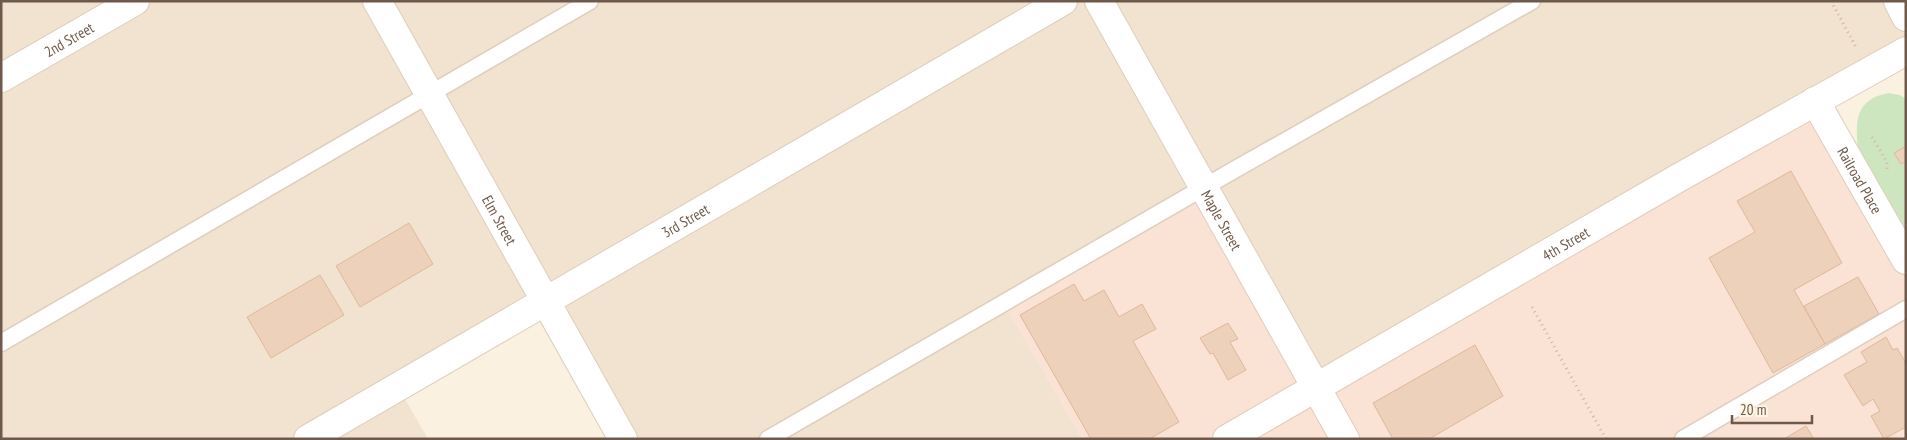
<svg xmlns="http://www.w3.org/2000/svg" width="1907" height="440" font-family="'PT Sans Narrow',sans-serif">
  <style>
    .residential { fill: #f1e3cf }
    .commercial { fill: #fae2d5 }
    .green { fill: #cee6c0 }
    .building { fill: #eed1ba; stroke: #dfb89b }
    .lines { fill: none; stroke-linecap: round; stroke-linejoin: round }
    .lane-casing { stroke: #ddcebd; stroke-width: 19 }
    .street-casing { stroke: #ddcebd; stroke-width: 30 }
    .secondary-casing { stroke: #dfccb9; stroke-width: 30 }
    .path { stroke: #d2b49e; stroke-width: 3; stroke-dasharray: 1 4; stroke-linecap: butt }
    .lane { stroke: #fff; stroke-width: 16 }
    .street { stroke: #fff; stroke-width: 28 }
    .secondary { stroke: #fff; stroke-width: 28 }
    .labels { text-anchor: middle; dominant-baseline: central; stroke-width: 5; stroke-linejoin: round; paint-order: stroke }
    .street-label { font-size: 15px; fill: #6f594a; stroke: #fef5e6 }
  </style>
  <rect width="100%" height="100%" fill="#faf1e0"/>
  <!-- residential -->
  <polygon class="residential" points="1,1 1898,1 1906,17 1906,51 1316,387 1004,303 1082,439 623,439 545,301 398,387 428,439 1,439"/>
  <!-- commercial -->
  <polygon class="commercial" points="1815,101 1906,260 1906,439 1082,439 1003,303 1204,187 1316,387"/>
  <!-- green -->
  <path class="green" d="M1888,93L1900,95L1906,99V237L1858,150C1855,121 1855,100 1888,93Z"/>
  <!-- building -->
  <g class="building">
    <polygon points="1906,146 1906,161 1901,164 1894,153"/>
    <polygon points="1791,171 1842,263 1794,290 1825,344 1773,373 1709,258 1755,232 1737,201"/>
    <polygon points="409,223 433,264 360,307 336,266"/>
    <polygon points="320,275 344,315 271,358 247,317"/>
    <polygon points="1858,277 1879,314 1825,344 1804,306"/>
    <polygon points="1074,284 1084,301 1104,290 1119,317 1142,304 1156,329 1133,341 1179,422 1149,439 1091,439 1020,315"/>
    <polygon points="1228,323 1238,339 1230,342 1246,370 1228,380 1213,353 1210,354 1200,338"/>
    <polygon points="1886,337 1893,350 1897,348 1906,363 1906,427 1884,439 1871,416 1880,411 1873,399 1863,406 1844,375 1867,362 1861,352"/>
    <polygon points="1475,345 1503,396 1429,439 1393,439 1373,403"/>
    <polygon points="1806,426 1814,439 1784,439"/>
  </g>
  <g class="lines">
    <!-- lane casing -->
    <g class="lane-casing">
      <g id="lane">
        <polyline points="1,343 590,1"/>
        <polyline points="768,439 1234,170 1532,1"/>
        <polyline points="1683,439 1906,309"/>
      </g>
    </g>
    <!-- street casing -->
    <g class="street-casing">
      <g id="street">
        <path id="s1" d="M377,1L623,439"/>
        <path id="s2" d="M1099,1L1345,439"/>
        <path id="s3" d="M1,78L135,1"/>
        <path id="s4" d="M1815,101L1906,260"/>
        <path id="s5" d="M308,439L1063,1"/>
      </g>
    </g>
    <!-- secondary casing -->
    <g class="secondary-casing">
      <g id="secondary">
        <polyline points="1898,1 1906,17"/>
        <path id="s6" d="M1227,439L1680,177L1906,51"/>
      </g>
    </g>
    <!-- path -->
    <g class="path">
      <polyline points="1831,1 1857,49"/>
      <polyline points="1872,137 1887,162 1887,169"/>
      <polyline points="1532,307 1606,439"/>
    </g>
    <!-- lane -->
    <use href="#lane" class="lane"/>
    <!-- street -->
    <use href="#street" class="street"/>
    <!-- secondary -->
    <use href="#secondary" class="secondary"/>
  </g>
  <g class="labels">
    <!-- street labels -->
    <g class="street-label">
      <text stroke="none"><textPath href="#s3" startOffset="78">2nd Street</textPath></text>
      <text stroke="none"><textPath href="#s4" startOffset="91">Railroad Place</textPath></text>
      <text stroke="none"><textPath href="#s1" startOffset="251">Elm Street</textPath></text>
      <text stroke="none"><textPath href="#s5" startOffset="436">3rd Street</textPath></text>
      <text stroke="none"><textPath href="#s2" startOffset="251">Maple Street</textPath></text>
      <text stroke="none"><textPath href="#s6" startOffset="391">4th Street</textPath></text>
    </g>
  </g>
  <!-- border -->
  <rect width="1907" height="440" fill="none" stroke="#6f594a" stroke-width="5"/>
  <!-- scale -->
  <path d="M1732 415v8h80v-8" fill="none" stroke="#6f594a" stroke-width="2.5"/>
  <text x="1740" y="415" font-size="15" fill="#6f594a" stroke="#fef5e6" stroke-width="4" paint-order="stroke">20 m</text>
</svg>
